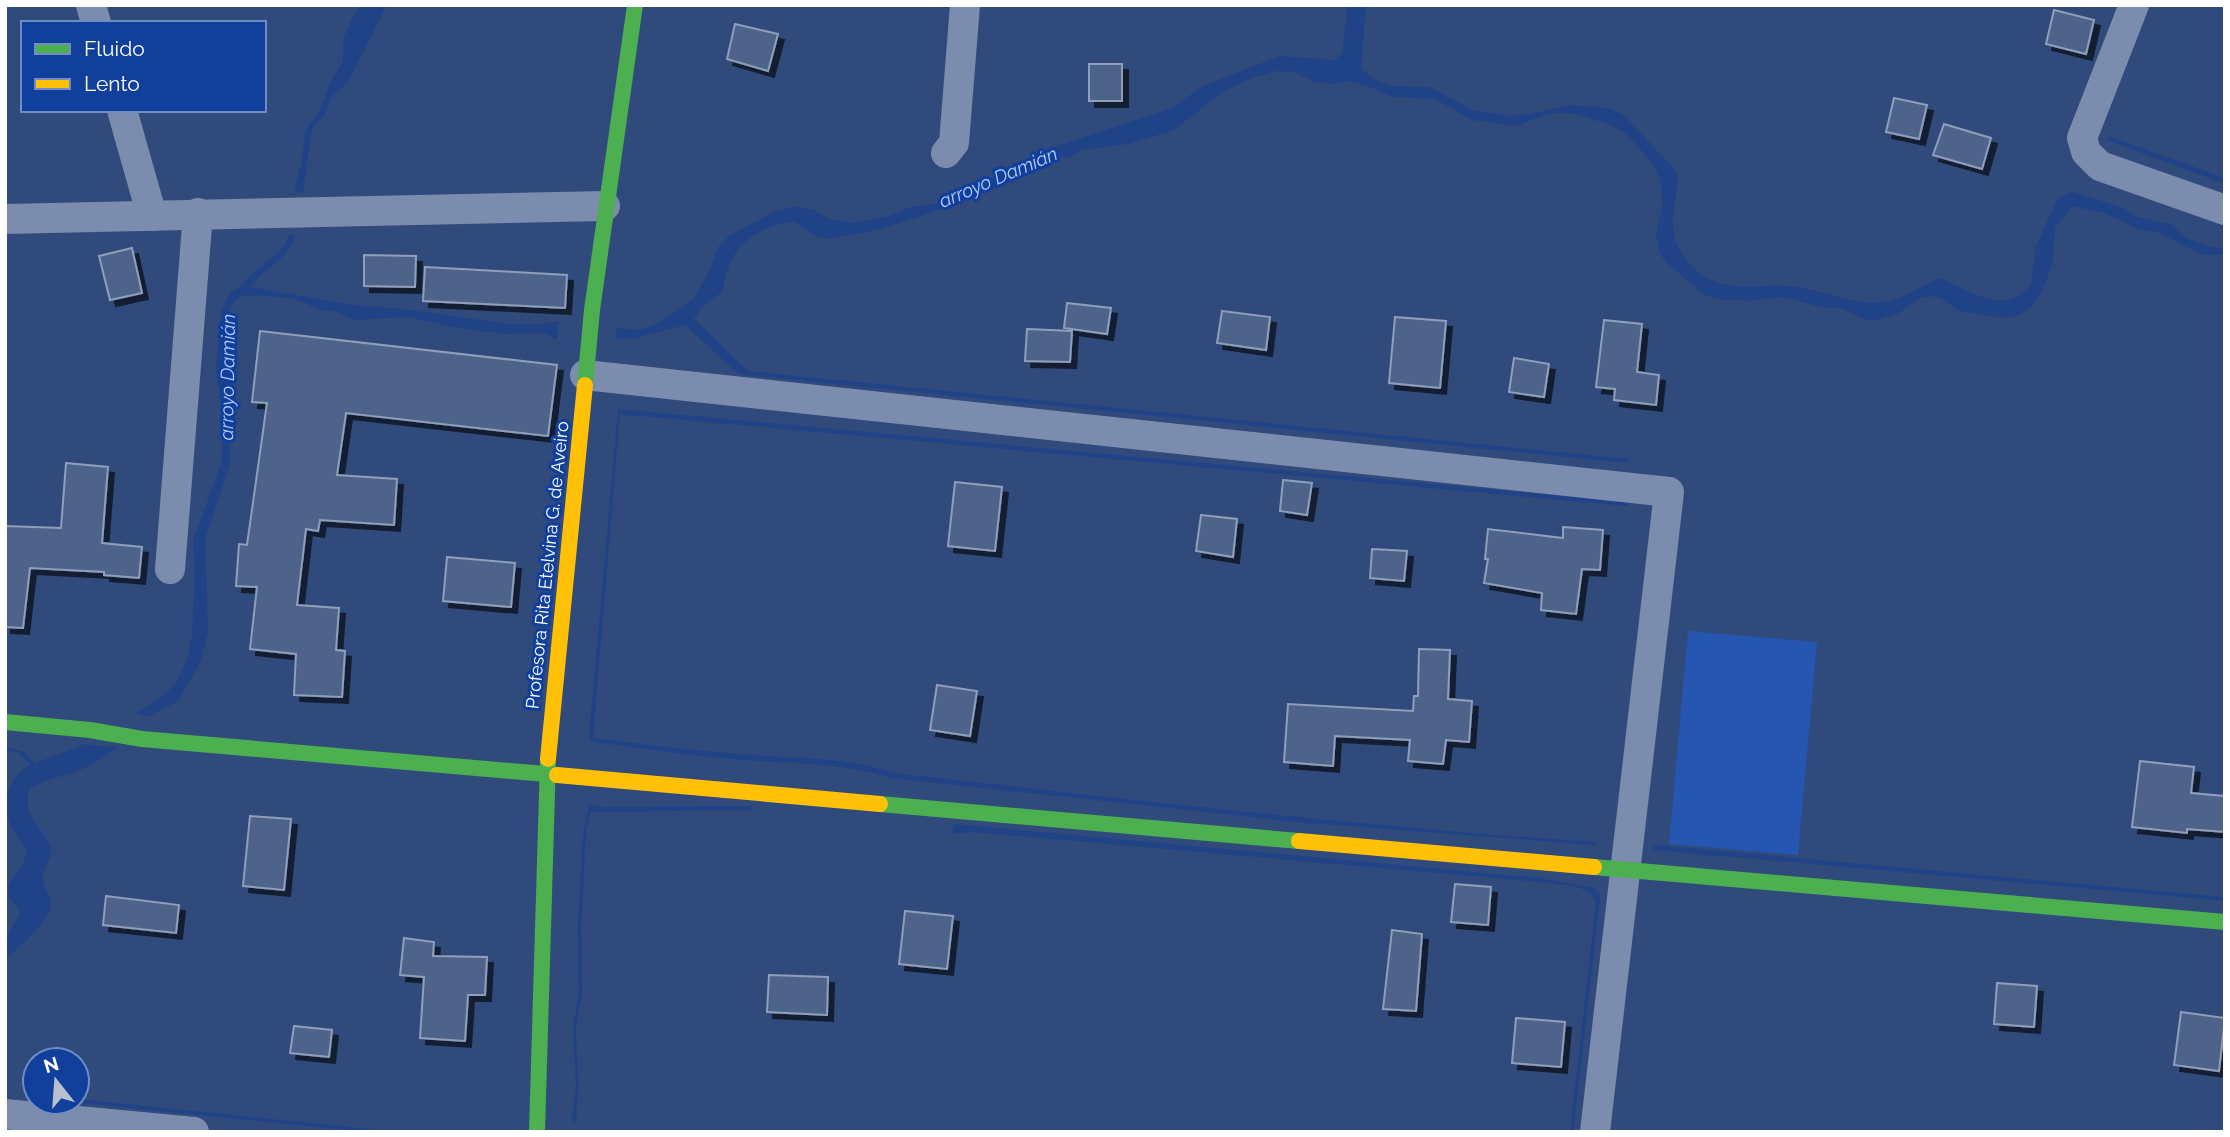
<svg xmlns="http://www.w3.org/2000/svg" width="2230" height="1137" font-family="Raleway,sans-serif">
  <style>
    .green { fill: #2556b2 }
    .water { fill: #204287 }
    .building { fill: #4e638a; stroke: #8f9ebb; stroke-width: 2; filter: url(#shadow) }
    .lines { fill: none; stroke-linecap: round; stroke-linejoin: round }
    .street { stroke: #7b8cae; stroke-width: 30 }
    .fast { stroke: #4caf50; stroke-width: 16 }
    .slow { stroke: #ffc107; stroke-width: 16 }
    .labels { text-anchor: middle; dominant-baseline: central; stroke-width: 6; stroke-linejoin: round; paint-order: stroke }
    .street-label { font-size: 18px; fill: #fff; stroke: #113f9c }
    .water-label { font-size: 19px; font-style: italic; fill: #b1ccfb; stroke: #113f9c }
  </style>
  <defs>
    <filter id="shadow"><feDropShadow dx="6" dy="6" stdDeviation="0" flood-color="#0009"/></filter>
  </defs>
  <rect width="100%" height="100%" fill="#304a7c"/>
  <!-- green -->
  <polygon class="green" points="1688,631 1817,642 1798,855 1669,844"/>
  <!-- water -->
  <g class="water">
    <polygon points="362,5 387,5 348,82 333,95 325,114 312,128 303,193 294,190 302,161 305,131 320,110 329,85 343,61 343,39 351,20"/>
    <path d="M1348,5H1366L1361,68L1374,79L1391,86L1429,87L1473,110L1511,116L1534,113L1570,105L1607,108L1623,114L1677,172C1679,198 1665,225 1680,251C1689,264 1701,277 1716,282C1743,290 1760,285 1786,286C1819,287 1852,307 1886,302C1905,298 1922,285 1940,278C1959,285 1986,305 2008,300C2017,298 2025,291 2031,285L2036,246L2058,198L2073,192L2123,208L2138,217L2173,225L2186,238L2211,247L2225,248V255H2205L2196,252L2160,233L2138,229L2104,213L2072,206L2055,228L2052,266L2041,293L2031,307L2017,316L2004,318L1959,311L1942,299L1933,296L1920,298L1899,313L1877,320H1867L1843,309L1820,307L1784,297L1747,301L1720,299L1703,294L1667,263L1660,254L1656,236L1663,202L1660,180L1653,165L1643,152L1626,134L1608,124L1575,114L1558,113L1545,115L1516,126L1472,120L1435,99L1392,97L1370,87L1349,81L1331,84L1315,82L1294,72L1276,71L1252,78L1224,91L1174,130L1128,144L1082,150L1070,157L1051,158L1002,186L919,217L877,230L829,239L816,236L793,221C752,229 728,247 723,291L701,308L694,319L748,371L1629,459L1627,463L745,375L735,371L685,325L632,339H615L617,328L639,330L659,323L694,298L710,270L718,247L729,236L773,212L794,206L814,210L832,220L854,223L889,216L910,207L939,203L962,189L1013,169L1039,152L1172,108L1203,86L1280,56L1335,60L1342,53Z"/>
    <polygon points="2108,136 2225,178 2225,184 2107,140"/>
    <path d="M289,235H295C290,259 263,268 250,287L361,306L396,308L508,324H543L559,321L557,340L544,333L503,334L453,327L408,317L354,320L336,311H325L294,299L268,296L244,295L236,300L230,308L229,332L232,368L230,464L205,539L208,632L201,661L178,701L147,717L135,713L155,702L175,685L187,660L192,636L195,573L193,541L222,461L223,421L216,367L221,311L231,291L240,287L250,276L274,256L285,245Z"/>
    <path d="M618,409L1627,502L1628,506L620,414L593,738C641,744 689,750 738,754C794,759 838,755 893,773C1127,799 1360,827 1595,842V845L1298,822L892,778C839,762 797,764 743,760C692,756 642,748 592,742L589,737Z"/>
    <path d="M85,744L117,748C103,757 88,768 72,773C55,778 46,780 30,788C19,815 44,827 52,850C50,860 42,871 43,881C43,888 50,893 51,900C53,921 19,947 5,959V939L20,914L17,906L8,897V885L22,866L27,852C23,843 16,836 12,828C1,804 7,776 31,765L17,752L5,751V747L24,752L35,763Z"/>
    <polygon points="589,804 600,807 752,806 751,810 590,812 586,834 581,927 582,994 576,1026 578,1088 576,1123 572,1121 576,1087 573,1027 579,993 578,927 583,834"/>
    <path d="M954,824L1540,878L1594,888L1599,893L1600,900L1573,1132H1570L1596,903C1590,883 1558,885 1540,882L973,832L951,834Z"/>
    <polygon points="1653,845 2225,897 2225,901 1654,850"/>
    <polygon points="77,1099 398,1132 367,1132 70,1102 77,1102"/>
  </g>
  <!-- building -->
  <g class="building">
    <polygon points="2054,10 2094,20 2086,54 2046,44"/>
    <polygon points="735,24 778,34 768,71 727,59"/>
    <rect x="1089" y="64" width="33" height="37"/>
    <polygon points="1894,98 1927,105 1919,139 1886,132"/>
    <polygon points="1944,124 1991,138 1982,169 1933,155"/>
    <polygon points="132,248 142,293 110,300 99,256"/>
    <polygon points="364,255 416,256 415,287 364,286"/>
    <polygon points="425,267 567,275 565,308 423,301"/>
    <polygon points="1067,303 1111,308 1107,334 1064,328"/>
    <polygon points="1222,311 1270,317 1266,350 1217,343"/>
    <polygon points="1395,317 1446,321 1440,388 1389,383"/>
    <polygon points="1604,320 1642,324 1637,372 1659,375 1656,405 1614,400 1615,389 1596,387"/>
    <polygon points="1027,329 1072,331 1070,362 1025,361"/>
    <polygon points="260,331 557,365 548,436 346,413 337,475 397,479 394,525 320,520 318,531 306,529 297,605 339,608 336,650 345,651 342,697 294,695 296,654 250,649 257,587 236,586 239,544 247,545 267,403 252,402"/>
    <polygon points="1514,358 1549,364 1544,397 1509,392"/>
    <polygon points="66,463 108,467 102,543 142,547 139,578 104,575 104,572 30,568 23,628 5,627 5,526 61,528"/>
    <polygon points="1283,480 1312,483 1307,515 1280,511"/>
    <polygon points="955,482 1002,487 995,551 948,546"/>
    <polygon points="1201,515 1237,519 1233,557 1196,551"/>
    <polygon points="1563,527 1603,530 1600,570 1582,569 1576,614 1541,610 1542,593 1484,583 1488,559 1485,559 1488,529 1563,538"/>
    <polygon points="1372,549 1407,551 1404,581 1370,578"/>
    <polygon points="447,557 515,563 511,607 443,601"/>
    <polygon points="1419,649 1450,650 1448,699 1472,701 1469,742 1446,740 1443,764 1408,761 1410,740 1335,736 1333,766 1284,762 1288,704 1413,711 1414,696 1418,696"/>
    <polygon points="937,685 977,691 970,736 930,730"/>
    <polygon points="2140,761 2194,767 2191,793 2225,796 2225,832 2187,829 2187,833 2132,827"/>
    <polygon points="250,816 291,819 284,890 243,886"/>
    <polygon points="1455,884 1491,887 1488,925 1451,922"/>
    <polygon points="106,896 179,905 176,933 103,925"/>
    <polygon points="905,911 953,916 947,969 899,964"/>
    <polygon points="1392,930 1422,934 1416,1011 1383,1009"/>
    <polygon points="404,938 434,942 433,956 487,957 485,995 468,995 465,1041 420,1038 424,977 400,975"/>
    <polygon points="769,975 828,977 827,1015 767,1012"/>
    <polygon points="1997,983 2037,986 2034,1027 1994,1024"/>
    <polygon points="2181,1012 2225,1018 2219,1071 2174,1065"/>
    <polygon points="1516,1018 1565,1022 1561,1067 1512,1063"/>
    <polygon points="294,1026 332,1030 329,1057 290,1053"/>
  </g>
  <g class="lines">
    <!-- street -->
    <g class="street">
      <polyline points="91,5 96,23"/>
      <polyline points="2134,5 2082,138 2086,152 2100,166 2225,210"/>
      <polyline points="122,110 152,216"/>
      <polyline points="946,153 954,143 965,5"/>
      <polyline points="5,219 605,206"/>
      <polyline points="585,375 1669,492 1595,1132"/>
      <polyline points="170,569 198,213"/>
      <polyline points="5,1114 194,1132"/>
    </g>
    <!-- fast -->
    <g class="fast">
      <polyline points="585,385 592,310 635,5"/>
      <polyline points="5,722 90,730 142,739 557,775"/>
      <polyline points="880,804 1299,841"/>
      <polyline points="1594,867 2225,922"/>
      <polyline points="537,1132 548,759"/>
    </g>
    <!-- slow -->
    <g class="slow">
      <polyline points="548,759 585,385"/>
      <polyline points="557,775 880,804"/>
      <polyline points="1299,841 1594,867"/>
    </g>
  </g>
  <g class="labels">
    <!-- street labels -->
    <g class="street-label">
      <text transform="translate(547 565) rotate(-84)">Profesora Rita Etelvina G. de Aveiro</text>
    </g>
    <!-- water labels -->
    <g class="water-label">
      <text transform="translate(998 177) rotate(-23)">arroyo Damián</text>
      <text transform="translate(227 377) rotate(-89)">arroyo Damián</text>
    </g>
  </g>
  <!-- border -->
  <rect width="2230" height="1137" fill="none" stroke="#ffffff" stroke-width="14"/>
  <!-- legend -->
  <rect x="21" y="21" width="245" height="91" fill="#113f9c" stroke="#708cc4" stroke-width="2"/>
  <rect x="35" y="44" width="35" height="10" fill="#4caf50" stroke="#708cc4" stroke-width="2"/>
  <text x="84" y="56" font-size="21" fill="#ffffff">Fluido</text>
  <rect x="35" y="79" width="35" height="10" fill="#ffc107" stroke="#708cc4" stroke-width="2"/>
  <text x="84" y="91" font-size="21" fill="#ffffff">Lento</text>
  <!-- north arrow -->
  <g transform="translate(56 1081) rotate(343)"><circle r="33" fill="#113f9c" stroke="#708cc4" stroke-width="2"/>
  <path d="M0-5L12 26L0 18L-12 26Z" fill="#b7c0d1"/>
  <text y="-10" font-size="19" font-weight="bold" text-anchor="middle" fill="#ffffff">N</text>
  </g>
</svg>
